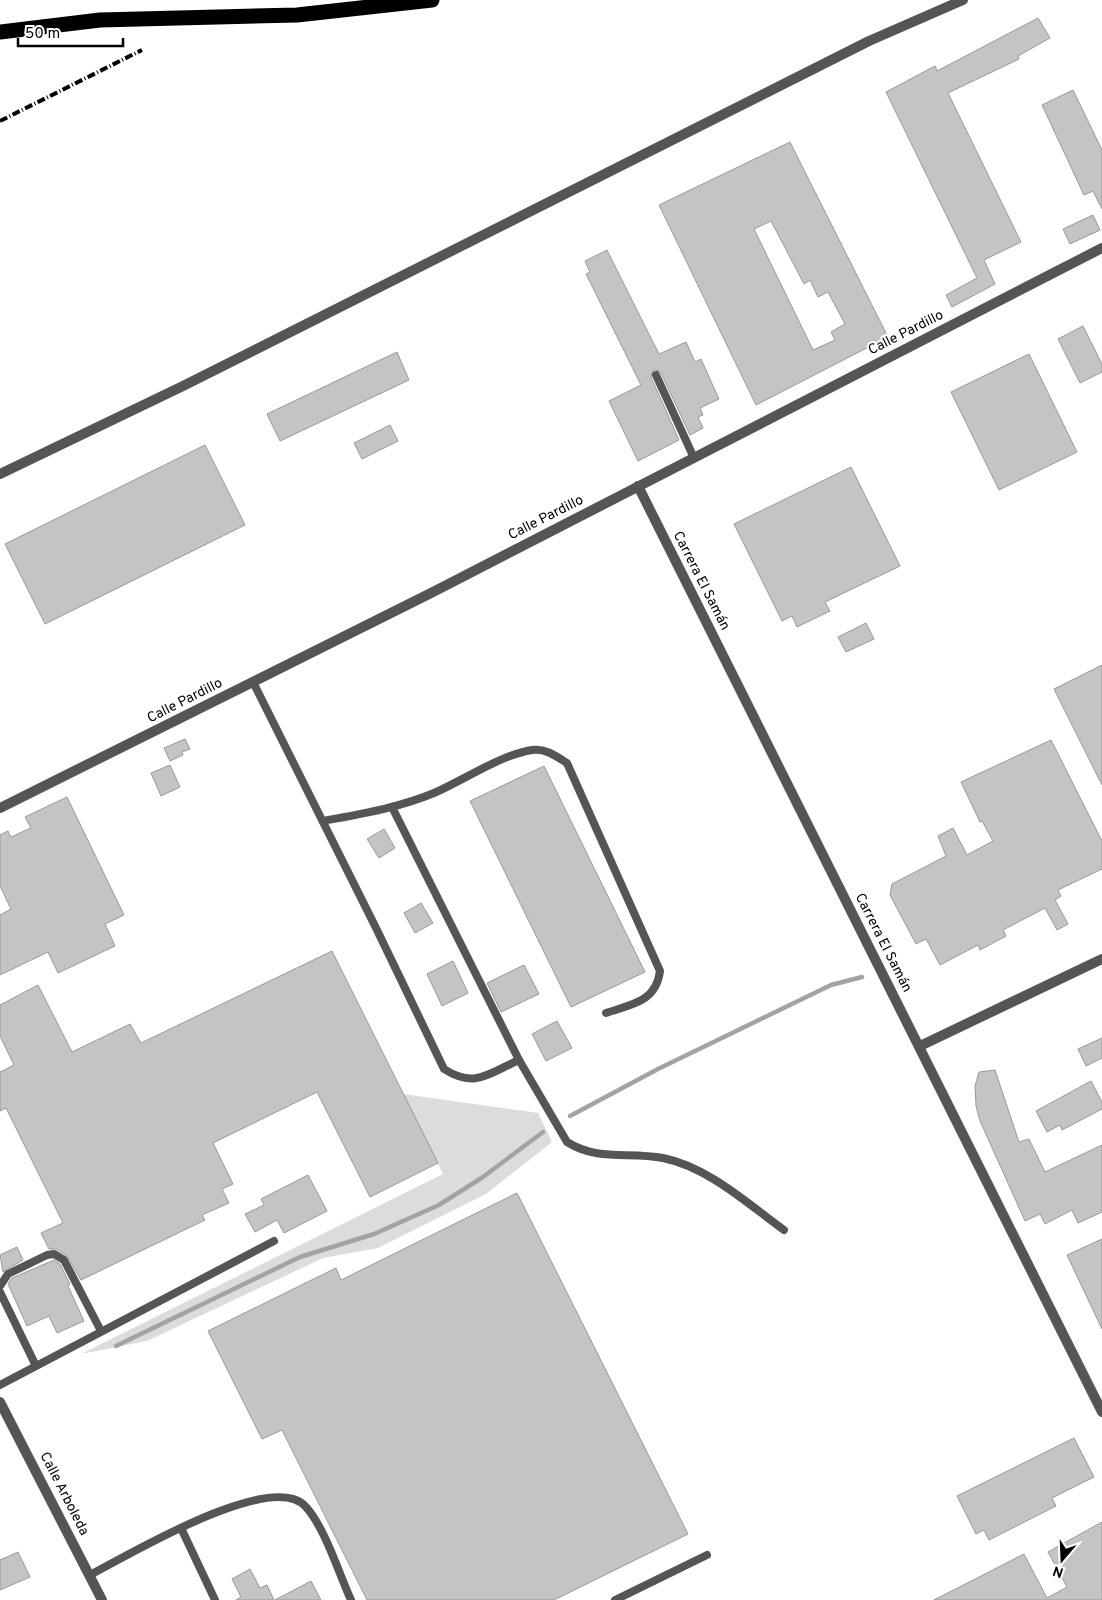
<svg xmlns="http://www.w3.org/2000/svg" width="1102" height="1600" font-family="Overpass,sans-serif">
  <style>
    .green { fill: #dcdcdc }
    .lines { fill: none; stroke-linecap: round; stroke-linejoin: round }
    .stream { stroke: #a3a3a3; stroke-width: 4.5 }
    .building { fill: #c4c4c4; stroke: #999; fill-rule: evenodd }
    .service { stroke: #555; stroke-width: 8 }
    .minor { stroke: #555; stroke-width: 10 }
    .motorway { stroke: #000; stroke-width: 15 }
    .rail { stroke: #000; stroke-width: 4; stroke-dasharray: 8 2.5 1 2.5; stroke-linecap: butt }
    .labels { text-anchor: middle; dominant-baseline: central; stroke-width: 4; stroke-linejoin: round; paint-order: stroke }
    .street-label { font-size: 14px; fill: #000; stroke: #fff }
  </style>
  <rect width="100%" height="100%" fill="#fff"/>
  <!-- green -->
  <polygon class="green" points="403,1094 538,1113 552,1142 486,1194 378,1248 323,1258 147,1341 81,1354 443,1174"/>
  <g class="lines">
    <!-- stream -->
    <g class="stream">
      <polyline points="570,1116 658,1069 831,985 862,977"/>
      <polyline points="116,1346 300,1257 374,1234 439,1205 483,1177 543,1132"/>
    </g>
  </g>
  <!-- building -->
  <g class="building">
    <polygon points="1038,18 1050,38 1018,56 1019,59 948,93 1021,242 984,260 995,284 952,307 946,295 977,278 886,92 935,66 937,71"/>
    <polygon points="1073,90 1102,150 1102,209 1093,191 1084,195 1042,105"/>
    <path d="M790,142L888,337L756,405L659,205ZM771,221L804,284L810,280L818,297L828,292L845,324L831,332L835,340L813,350L754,229Z"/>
    <polygon points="1093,215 1100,230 1070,244 1063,229"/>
    <polygon points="607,250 659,354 686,342 695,362 701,359 719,399 700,408 703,415 698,417 703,428 690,435 661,373 657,370 653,370 651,377 679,440 638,461 609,401 641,385 586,274 590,272 585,261"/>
    <polygon points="1083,326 1102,364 1102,372 1080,383 1058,339"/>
    <polygon points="397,352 409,380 280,441 267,414"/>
    <polygon points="1029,354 1077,452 999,490 951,392"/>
    <polygon points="390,425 398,441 362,459 354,443"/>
    <polygon points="205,445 245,525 45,624 5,544"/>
    <polygon points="851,467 900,566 825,602 830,611 797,627 792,616 782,621 734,524"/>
    <polygon points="866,623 874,639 846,652 838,637"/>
    <polygon points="1102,665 1102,785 1054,689"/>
    <polygon points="185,739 190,749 182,752 183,755 170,761 164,748"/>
    <polygon points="1051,740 1102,841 1102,869 1058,890 1061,896 1055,900 1068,924 1057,930 1045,908 1003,930 1006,936 980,950 978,945 940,965 926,939 916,944 890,895 892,884 946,856 938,836 953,828 967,855 993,841 982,821 980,822 961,782"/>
    <polygon points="170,765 180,787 161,796 151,773"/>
    <polygon points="544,766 645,972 571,1007 470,801"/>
    <polygon points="67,797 124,915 105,924 115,946 58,973 48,952 0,975 0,915 11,909 0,886 0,835 8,831 11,837 31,828 25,817"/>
    <polygon points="384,829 395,848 379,858 367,839"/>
    <polygon points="421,903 433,923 415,933 404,913"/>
    <polygon points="332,951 438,1163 370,1197 317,1092 213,1143 233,1184 222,1189 229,1203 202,1215 205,1220 81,1280 67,1256 56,1249 49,1249 41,1233 63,1223 6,1108 0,1111 0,1072 14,1065 0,1036 0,1005 38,985 72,1052 130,1024 141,1043"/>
    <polygon points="453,961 468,993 442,1006 427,974"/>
    <polygon points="524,965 539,994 501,1012 487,983"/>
    <polygon points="557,1021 572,1048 546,1061 532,1034"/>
    <polygon points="1102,1038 1102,1058 1086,1066 1078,1049"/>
    <polygon points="995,1070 1019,1142 1029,1139 1045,1172 1102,1145 1102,1212 1078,1223 1072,1210 1045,1224 1040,1214 1025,1221 980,1121 976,1106 975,1086 979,1072"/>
    <polygon points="1091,1081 1102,1102 1102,1109 1062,1130 1060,1125 1047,1132 1036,1111"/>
    <polygon points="308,1175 327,1211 284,1233 277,1220 255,1232 245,1214 264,1205 261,1199"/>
    <polygon points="517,1193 688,1534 554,1600 367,1600 282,1430 262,1439 208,1331 336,1268 341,1280"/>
    <polygon points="1102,1239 1102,1329 1067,1255"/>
    <polygon points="17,1247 23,1260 3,1272 0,1255"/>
    <polygon points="54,1260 60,1264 70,1284 68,1286 84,1321 57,1333 49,1316 27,1326 8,1284 12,1278"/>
    <polygon points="1074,1438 1094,1477 1052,1498 1056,1506 989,1540 984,1530 976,1534 957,1496"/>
    <polygon points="1102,1522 1102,1600 934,1600 1024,1554 1047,1598 1067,1587 1048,1552"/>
    <polygon points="18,1552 30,1577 0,1590 0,1560"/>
    <polygon points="250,1569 260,1588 267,1585 274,1600 236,1600 241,1597 232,1579"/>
    <polygon points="311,1581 321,1600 275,1600"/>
  </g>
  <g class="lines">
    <!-- service -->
    <g class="service">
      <polyline points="656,375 694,458"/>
      <path d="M253,682L377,930L444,1069C475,1089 489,1073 519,1060"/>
      <path d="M392,807L519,1060L567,1142C599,1162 629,1151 663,1158C708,1167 748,1204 784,1230"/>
      <path d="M323,821C360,814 398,808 434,793C464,780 500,755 532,750C545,748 556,756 567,763L660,971C656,1002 632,1004 606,1013"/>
      <polyline points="0,1286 8,1274 47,1255 54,1254 64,1260 101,1331"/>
      <polyline points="0,1292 36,1366"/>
      <polyline points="0,1385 274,1241"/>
      <polyline points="181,1528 215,1600"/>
      <path d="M90,1575C127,1556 273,1468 306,1507C325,1528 339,1574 351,1600"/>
      <polyline points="615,1600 707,1555"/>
    </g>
    <!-- minor -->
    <g class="minor">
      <polyline points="0,474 183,386 869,41 963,0"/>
      <polyline points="638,486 1102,1412"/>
      <polyline points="0,808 433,592 1102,248"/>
      <polyline points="920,1046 1102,959"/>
      <polyline points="0,1402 102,1600"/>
    </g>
    <!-- motorway -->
    <polyline class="motorway" points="0,32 100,20 297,15 432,0"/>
    <!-- rail -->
    <polyline class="rail" points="0,121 142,50"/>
  </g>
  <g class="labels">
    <!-- street labels -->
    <g class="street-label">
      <text transform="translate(906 333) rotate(-27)">Calle Pardillo</text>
      <text transform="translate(546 518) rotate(-27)">Calle Pardillo</text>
      <text transform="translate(701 581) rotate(63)">Carrera El Samán</text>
      <text transform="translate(185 701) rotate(-27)">Calle Pardillo</text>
      <text transform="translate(883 943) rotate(63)">Carrera El Samán</text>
      <text transform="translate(64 1494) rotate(63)">Calle Arboleda</text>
    </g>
  </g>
  <!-- north arrow -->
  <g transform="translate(1062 1560) rotate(199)" stroke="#ffffff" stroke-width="4" paint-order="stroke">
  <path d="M0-4L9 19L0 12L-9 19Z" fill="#000000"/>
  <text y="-8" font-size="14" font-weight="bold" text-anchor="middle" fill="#000000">N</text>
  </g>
  <!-- scale -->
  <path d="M18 38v8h105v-8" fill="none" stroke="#000000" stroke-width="2.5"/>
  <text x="25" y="38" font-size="15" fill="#000000" stroke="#ffffff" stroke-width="4" paint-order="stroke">50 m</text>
</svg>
